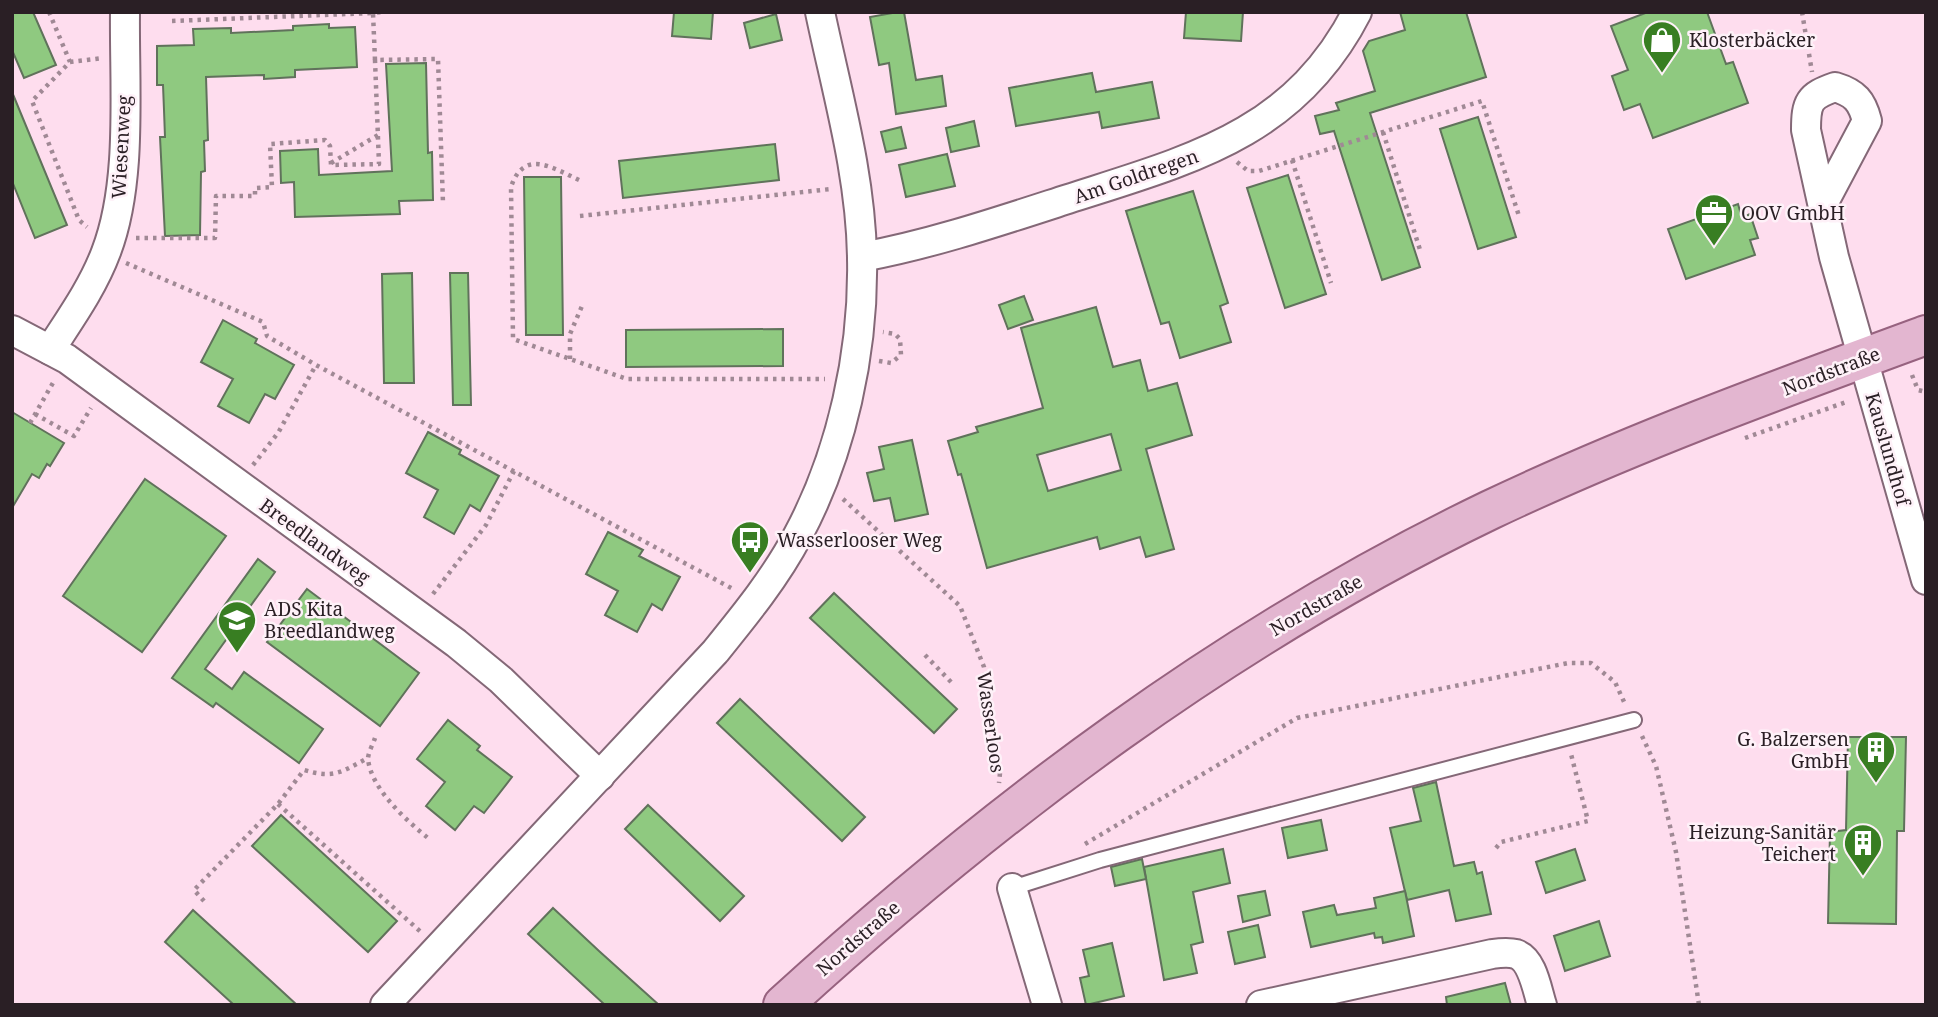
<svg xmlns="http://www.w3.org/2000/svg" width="1938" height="1017" font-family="'Noto Serif',serif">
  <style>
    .building { fill: #8fc980; stroke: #60725b; stroke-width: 2; fill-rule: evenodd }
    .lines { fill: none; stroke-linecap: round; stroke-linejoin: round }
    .lane-casing { stroke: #846877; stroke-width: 18 }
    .street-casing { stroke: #846877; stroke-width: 32 }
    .primary-casing { stroke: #97627f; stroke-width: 42 }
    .path { stroke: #a08995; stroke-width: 4.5; stroke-dasharray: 3.5 5; stroke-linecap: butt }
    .lane { stroke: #fff; stroke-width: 14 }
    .street { stroke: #fff; stroke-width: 28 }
    .primary { stroke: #e3b6d0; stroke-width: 38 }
    .labels { text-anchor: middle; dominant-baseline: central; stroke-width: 5; stroke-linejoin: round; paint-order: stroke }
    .poi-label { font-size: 19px; fill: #2a1f25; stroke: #fef1f8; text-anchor: start }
    .street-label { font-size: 19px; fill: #2a1f25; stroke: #fef1f8 }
  </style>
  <rect width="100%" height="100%" fill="#feddee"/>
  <!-- building -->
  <g class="building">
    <polygon points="12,12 33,12 56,65 24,78 12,50"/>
    <polygon points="674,12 713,12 711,39 672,36"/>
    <polygon points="898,12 904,12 916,80 942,76 946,106 896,114 889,63 879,65 870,17"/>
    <polygon points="1186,12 1243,12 1241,41 1184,38"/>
    <polygon points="1400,12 1466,12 1486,77 1370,113 1420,267 1382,280 1334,131 1320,134 1315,116 1339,110 1336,103 1375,91 1363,51 1369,41 1405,30"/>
    <polygon points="1648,12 1707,12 1726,64 1733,62 1748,103 1653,138 1640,104 1624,110 1612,76 1628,70 1611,26"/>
    <polygon points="776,14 782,40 750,48 744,23"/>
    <polygon points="329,24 329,28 355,27 357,67 295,70 295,77 264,79 264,75 206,77 208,140 204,141 205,171 201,172 200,235 165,236 160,137 165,137 164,110 163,85 157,85 157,46 194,45 193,29 231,28 231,33 293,30 293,26"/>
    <polygon points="426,63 428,153 432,152 433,200 399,201 400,214 295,217 294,182 281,183 280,151 318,149 319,175 392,171 386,64"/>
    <polygon points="1092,73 1096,92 1152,82 1159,118 1102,128 1099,112 1016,126 1009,88"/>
    <polygon points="12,92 67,225 35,238 12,181"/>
    <polygon points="1478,117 1516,237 1478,249 1440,129"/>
    <polygon points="974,121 979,146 951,152 946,128"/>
    <polygon points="901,127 906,148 886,152 881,132"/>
    <polygon points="775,144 779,180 623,198 619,161"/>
    <polygon points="947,154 955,186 906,197 899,165"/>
    <polygon points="1288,175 1326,294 1285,308 1247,188"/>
    <polygon points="524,177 561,177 563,335 526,335"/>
    <polygon points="1193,191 1228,303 1220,306 1231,342 1180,358 1169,322 1161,324 1126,211"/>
    <polygon points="1738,204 1742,218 1750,214 1758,238 1750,240 1755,255 1686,279 1668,229"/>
    <polygon points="412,273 414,383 384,383 382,274"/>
    <polygon points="450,273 468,273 471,405 453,405"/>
    <polygon points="1024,296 1033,320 1008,329 999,305"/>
    <path d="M1096,307L1113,367L1140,360L1148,391L1177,383L1192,435L1146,449L1174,549L1146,557L1140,537L1100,549L1097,537L987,568L961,474L958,475L948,441L978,432L976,427L1043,408L1021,328ZM1111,434L1121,470L1048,491L1037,455Z"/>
    <polygon points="223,320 257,339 255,343 294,365 275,399 265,394 249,423 218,406 233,379 201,362"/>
    <polygon points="783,329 783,366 626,367 626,330"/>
    <polygon points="12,412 64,443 50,466 47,464 39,478 32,474 12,508"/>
    <polygon points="428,432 461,450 459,454 499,476 480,511 470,505 454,534 424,517 438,490 406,473"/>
    <polygon points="912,440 928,514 895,521 890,498 874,501 867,473 884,469 879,447"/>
    <polygon points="145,479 226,536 142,652 63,596"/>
    <polygon points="608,532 643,550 639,556 680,577 662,610 652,604 637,632 605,615 618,591 586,574"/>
    <polygon points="258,559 275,572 205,669 232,689 244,672 323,729 299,763 216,703 213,707 172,678"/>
    <polygon points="307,589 419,673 380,726 267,642"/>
    <polygon points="834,593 957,709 934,733 810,618"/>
    <polygon points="740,699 865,817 842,841 717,723"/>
    <polygon points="448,720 480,746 477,750 512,777 484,813 474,806 455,830 426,806 445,782 417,759"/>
    <polygon points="1848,737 1906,737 1904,831 1897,831 1896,924 1828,923 1830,832 1846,830"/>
    <polygon points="1436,782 1454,866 1474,862 1477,874 1482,872 1491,914 1456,921 1449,890 1407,900 1390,828 1421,821 1413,788"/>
    <polygon points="648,805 744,896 720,921 625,829"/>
    <polygon points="281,815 397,921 368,952 252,846"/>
    <polygon points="1321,820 1327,850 1288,858 1282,828"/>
    <polygon points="1223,849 1230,883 1193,892 1203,942 1191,945 1197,973 1164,980 1144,867"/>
    <polygon points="1575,849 1585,880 1546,893 1536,862"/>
    <polygon points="1142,859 1146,879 1115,886 1111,867"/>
    <polygon points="1265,891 1270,915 1243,922 1238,896"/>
    <polygon points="1405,891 1414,936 1383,943 1382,937 1375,938 1374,933 1311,947 1303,912 1334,905 1337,915 1376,908 1374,898"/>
    <polygon points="553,908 599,951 659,1005 605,1005 528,934"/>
    <polygon points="193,910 272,982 297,1005 234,1005 165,942"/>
    <polygon points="1599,921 1610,956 1565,971 1554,936"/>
    <polygon points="1258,925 1265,957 1235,964 1228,932"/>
    <polygon points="1112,943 1124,996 1086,1005 1080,978 1089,976 1083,950"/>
    <polygon points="1505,983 1511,1005 1447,1005 1446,997"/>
  </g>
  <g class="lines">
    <!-- lane casing -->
    <g class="lane-casing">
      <polyline id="lane" points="1012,888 1100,860 1634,720"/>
    </g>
    <!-- street casing -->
    <g class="street-casing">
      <g id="street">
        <path d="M1823,204L1867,121C1862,101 1855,93 1835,87C1809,96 1806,102 1806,130L1834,257L1926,580"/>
        <path d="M862,257C932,244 1000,221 1068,199C1189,160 1294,135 1357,12"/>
        <polyline points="12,330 67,359 456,643 501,680 600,776"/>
        <path d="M50,350C70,319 93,287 106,252C133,182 124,87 125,12"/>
        <polyline points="1012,888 1047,1005"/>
        <path d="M385,1005L715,652C745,615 776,577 798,535C842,453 864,351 862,258C861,175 837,93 820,12"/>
        <path d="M1261,1005L1492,954C1499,953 1509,952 1516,954C1533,960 1537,990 1542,1005"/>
      </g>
    </g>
    <!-- primary casing -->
    <g class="primary-casing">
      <path id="primary" d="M783,1005C997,810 1228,636 1490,510C1631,443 1779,389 1926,335"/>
    </g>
    <!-- path -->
    <g class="path">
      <polyline points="49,12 70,62 32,101 79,220 87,227"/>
      <polyline points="1802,12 1812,72"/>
      <polyline points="172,21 373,13"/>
      <polyline points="375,60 373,13 383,12"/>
      <polyline points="70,62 103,58"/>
      <polyline points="1383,132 1421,253"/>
      <polyline points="1292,160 1331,283"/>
      <polyline points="1237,162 1248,171 1259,171 1482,101 1519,216"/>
      <polyline points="331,163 378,135"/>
      <path d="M579,180C553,168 524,148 511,187L513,339L627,379H825"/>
      <polyline points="580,216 831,189"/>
      <polyline points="136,238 215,238 216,196 255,196 255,188 272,187 270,144 325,140 330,146 331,165 379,164 375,60 438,59 443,203"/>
      <polyline points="126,263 263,322 267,336 316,365 733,589"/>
      <polyline points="570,359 570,334 582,306"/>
      <polyline points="879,361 891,363 901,355 900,339 895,334 883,332"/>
      <polyline points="1912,375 1918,390 1926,392"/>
      <polyline points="35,414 74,436 91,408"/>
      <polyline points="30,423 54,381"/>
      <polyline points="1745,438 1849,401"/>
      <polyline points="253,465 278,433 316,365"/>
      <polyline points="843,499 960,606 984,667 1000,773 999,783"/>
      <polyline points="433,594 486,525 514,471"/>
      <polyline points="925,655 952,683"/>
      <polyline points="1642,736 1656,766 1676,852 1699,1005"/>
      <path d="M375,738C373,744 368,753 368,759C371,789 407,821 428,838"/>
      <polyline points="278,804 422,933"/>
      <polyline points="1085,844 1297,718 1568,663 1591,663 1615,682 1625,704"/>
      <polyline points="1496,848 1501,842 1588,821 1571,754"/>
      <path d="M204,901L194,890L278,804L304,770C334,779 341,772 368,758"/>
    </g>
    <!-- lane -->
    <use href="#lane" class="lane"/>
    <!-- street -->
    <use href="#street" class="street"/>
    <!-- primary -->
    <use href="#primary" class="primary"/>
  </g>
  <!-- icons -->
  <defs>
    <g id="shop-pin" transform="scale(2.0125)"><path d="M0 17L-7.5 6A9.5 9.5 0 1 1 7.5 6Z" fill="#387e22" stroke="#fef1f8"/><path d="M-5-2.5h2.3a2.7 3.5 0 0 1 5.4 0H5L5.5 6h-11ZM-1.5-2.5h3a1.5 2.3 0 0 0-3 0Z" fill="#fff"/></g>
    <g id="office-pin" transform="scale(2.0125)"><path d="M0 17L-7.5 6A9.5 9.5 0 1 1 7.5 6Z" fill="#387e22" stroke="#fef1f8"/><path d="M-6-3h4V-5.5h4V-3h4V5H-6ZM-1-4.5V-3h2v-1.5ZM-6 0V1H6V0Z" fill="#fff"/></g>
    <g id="bus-pin" transform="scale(2.0125)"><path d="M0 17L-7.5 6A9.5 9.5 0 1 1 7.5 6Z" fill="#387e22" stroke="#fef1f8"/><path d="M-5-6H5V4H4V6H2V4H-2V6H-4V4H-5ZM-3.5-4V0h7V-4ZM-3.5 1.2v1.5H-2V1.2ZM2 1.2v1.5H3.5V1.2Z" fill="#fff"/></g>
    <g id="school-pin" transform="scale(2.0125)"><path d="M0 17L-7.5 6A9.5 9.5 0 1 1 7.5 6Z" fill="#387e22" stroke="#fef1f8"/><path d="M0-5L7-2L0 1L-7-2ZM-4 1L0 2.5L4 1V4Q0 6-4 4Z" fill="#fff"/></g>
    <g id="building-pin" transform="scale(2.0125)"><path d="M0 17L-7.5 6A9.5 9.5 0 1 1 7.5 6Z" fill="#387e22" stroke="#fef1f8"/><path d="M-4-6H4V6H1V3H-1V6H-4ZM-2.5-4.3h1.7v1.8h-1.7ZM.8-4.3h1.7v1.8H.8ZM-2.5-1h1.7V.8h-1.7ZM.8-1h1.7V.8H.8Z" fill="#fff"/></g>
  </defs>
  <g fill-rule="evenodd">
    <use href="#shop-pin" x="1662" y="40"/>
    <use href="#office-pin" x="1714" y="213"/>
    <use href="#bus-pin" x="750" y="540"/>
    <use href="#school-pin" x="237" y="620"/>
    <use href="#building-pin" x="1876" y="750"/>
    <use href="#building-pin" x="1863" y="843"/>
  </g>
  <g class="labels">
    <!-- poi labels -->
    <g class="poi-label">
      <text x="1689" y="40">Klosterbäcker</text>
      <text x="1741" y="213">OOV GmbH</text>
      <text x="777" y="540">Wasserlooser Weg</text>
      <text x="264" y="609">ADS Kita<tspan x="264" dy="22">Breedlandweg</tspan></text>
      <text x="1849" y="739" text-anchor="end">G. Balzersen<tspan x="1849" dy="22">GmbH</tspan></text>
      <text x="1836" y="832" text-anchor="end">Heizung-Sanitär<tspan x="1836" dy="22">Teichert</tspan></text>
    </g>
    <!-- street labels -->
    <g class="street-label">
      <text transform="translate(121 147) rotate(-87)">Wiesenweg</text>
      <text transform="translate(1136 176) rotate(-19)">Am Goldregen</text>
      <text transform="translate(1831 371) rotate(-21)">Nordstraße</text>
      <text transform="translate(1888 449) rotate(74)">Kauslundhof</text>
      <text transform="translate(315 541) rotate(36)">Breedlandweg</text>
      <text transform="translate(1316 605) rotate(-30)">Nordstraße</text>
      <text transform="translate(991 722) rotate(82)">Wasserloos</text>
      <text transform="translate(858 938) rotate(-41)">Nordstraße</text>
    </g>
  </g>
  <!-- border -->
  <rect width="1938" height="1017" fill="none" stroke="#2a1f25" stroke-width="28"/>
</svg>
